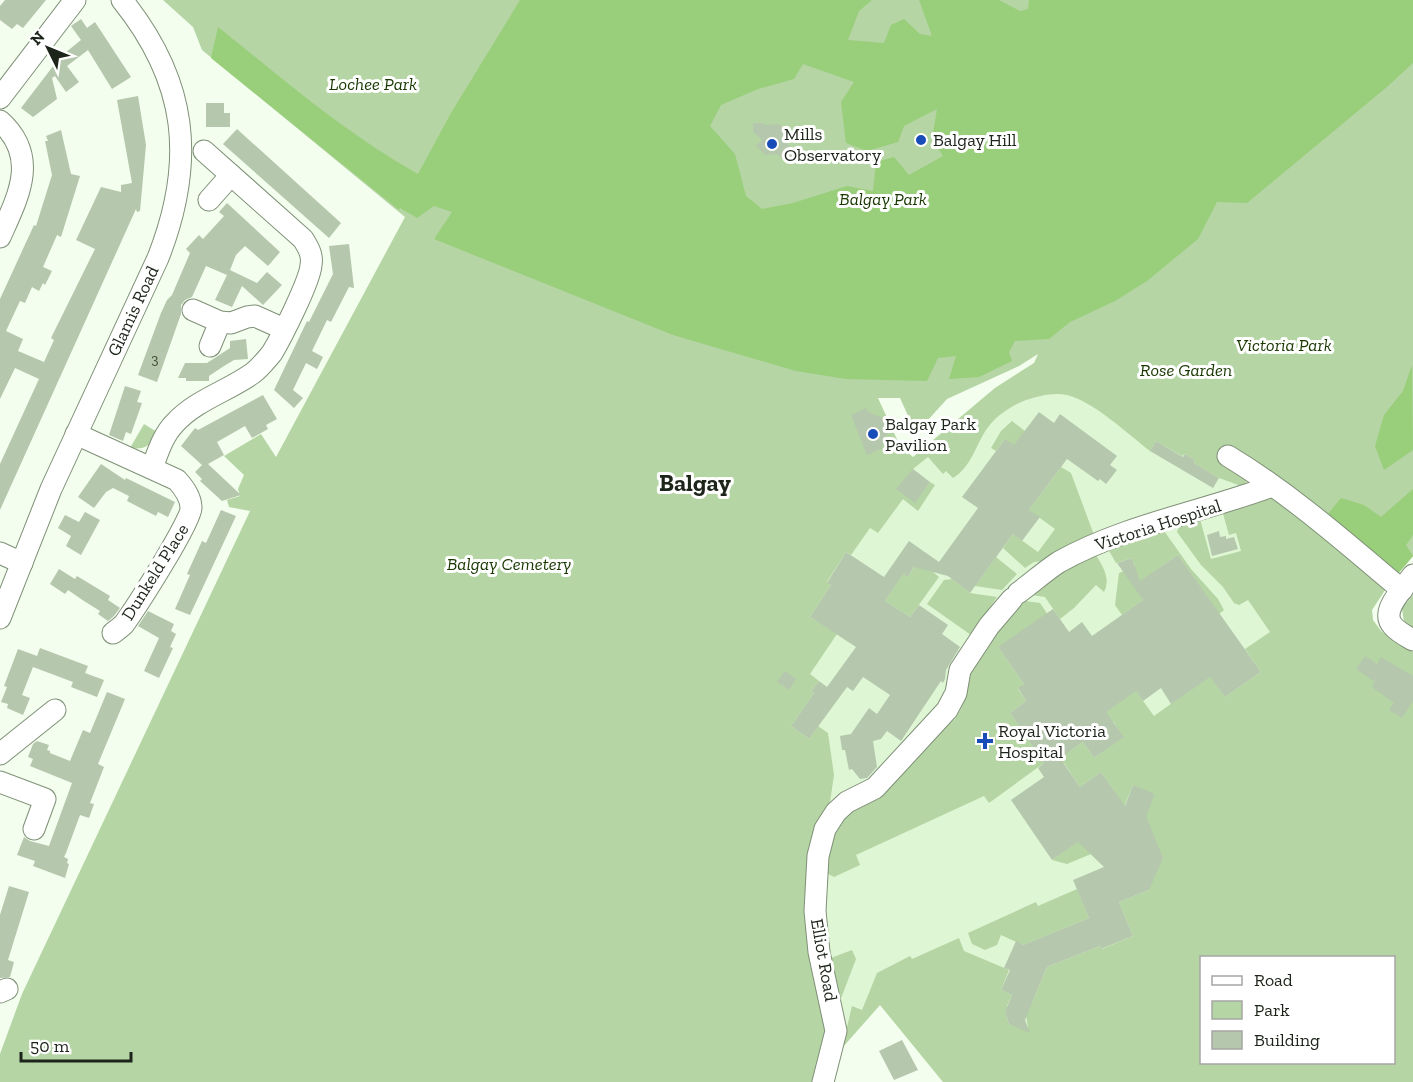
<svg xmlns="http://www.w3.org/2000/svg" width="1413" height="1082" font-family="'Zilla Slab',serif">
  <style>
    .built { fill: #dff6d4 }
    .green { fill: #b5d5a4; fill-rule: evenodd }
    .forest { fill: #99ce7b; fill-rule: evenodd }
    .building { fill: #b5c7ac }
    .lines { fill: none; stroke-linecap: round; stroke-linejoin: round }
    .minor-casing { stroke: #7f9077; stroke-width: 23 }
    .minor { stroke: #fff; stroke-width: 21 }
    .poi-dot { fill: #184cb8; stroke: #fff; stroke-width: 2 }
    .labels { text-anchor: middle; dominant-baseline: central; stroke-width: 6; stroke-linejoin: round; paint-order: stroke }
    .number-label { font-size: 15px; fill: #434d3e }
    .park-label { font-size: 18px; font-style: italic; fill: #183800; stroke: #fff }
    .poi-label { font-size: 18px; fill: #1d241a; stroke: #fff; text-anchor: start }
    .street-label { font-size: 18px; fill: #1d241a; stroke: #fff }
    .district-label { font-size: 24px; font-weight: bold; fill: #1d241a; stroke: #fff }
  </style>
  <rect width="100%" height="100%" fill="#f3feee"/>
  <!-- built -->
  <polygon class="built" points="1034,363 1249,474 1387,587 1372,610 1373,620 1381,631 1052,1082 943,1082 880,1005 813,1080 796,1027 673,776 913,457 995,388"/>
  <!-- green -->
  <g class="green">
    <path d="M163,0H1413V556L1387,587L1372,610L1373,620L1381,631L1413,652V1082H943L880,1005L842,1048L852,1006L862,1010L877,973L910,956L912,959L959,938L964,951L1009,970L1001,990L1012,995L1007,1006L1009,1010L1005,1012L1009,1024L1023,1029L1028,1027L1023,999L1032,1003L1047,967L1100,946L1102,949L1133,936L1119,902L1149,890L1133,785L1113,834L1117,795L1101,772L1080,787L1064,763H1054L1062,757L1047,735L1070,751L1083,742L1094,758L1123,737L1113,721L1102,728L1086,705L1122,661L1138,694L1154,716L1210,676L1225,697L1261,672L1245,649L1270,632L1248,600L1239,605L1234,603L1223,587L1201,565L1177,532L1180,523L1200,519L1211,559L1241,551L1236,533L1229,535L1222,510L1272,494L1249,475L1244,487L1219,478L1194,463L1195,460L1185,454L1182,456L1156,441L1150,451C1128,434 1093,401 1067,395C1053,392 1039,396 1026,400C1013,405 998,414 989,426C976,442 973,466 953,478L946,471L943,474L928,457L913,469L915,502L930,482L935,485L918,511L903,499L878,533L870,528L851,555L846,552L827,582L831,585L810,617L837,634L810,674L819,681L811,691L814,693L791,726L809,739L818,726L828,733L834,775L830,802L813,833L807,860L806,934L822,1005L825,1036L812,1082H0V1054L22,994L250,511L229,507L227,500L240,496L238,489L244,475L224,456L261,434L276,457L405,217L202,50L193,27ZM1038,354L1034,363L995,388L913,457L900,446L878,398H900L916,433L947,399L1019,366ZM1202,958H1394V1062H1202Z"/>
    <polygon points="1012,421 1030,435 1030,458 1005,439 996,451 991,448 1001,431"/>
    <path d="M144,424L157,432C150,446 146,450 130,448Z"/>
    <polygon points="1061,467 1071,473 1094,535 1045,561 1034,562 1025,568 1003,548 1013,534 1038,552 1055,529 1029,510"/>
    <polygon points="1162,528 1191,569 1218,599 1224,610 1219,614 1178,555 1134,586 1143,600 1122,615 1115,605 1119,573 1135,566 1132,558 1116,563 1108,549"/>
    <path d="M1096,555C1103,567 1111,579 1104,592L1096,585L1074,608L1060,619L1045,597L1025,594L1073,560Z"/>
    <polygon points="996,557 1017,574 1002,590 975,586"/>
    <polygon points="915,566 933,572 939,577 910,617 885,601 896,584 897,569 908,577"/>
    <polygon points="952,579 970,593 997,597 971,635 927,604 944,580"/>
    <polygon points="1413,595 1413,629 1404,623 1402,608"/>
    <path d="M1018,600L1040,603L1062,636L998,647L1024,684L1018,689L1026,701L1010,713L1044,763L989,803L984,796L856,855L860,865L834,877L826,873L829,834L841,816L895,773L955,719C966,704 966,692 963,674Z"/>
    <polygon points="1093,831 1091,854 1067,864 1052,860"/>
    <polygon points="1077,889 1089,918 1023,945 1001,935 997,945 985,950 972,944 968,933 1036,902 1038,906"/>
    <polygon points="852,950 856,959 840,1001 831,958"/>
  </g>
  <!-- forest -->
  <g class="forest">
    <path d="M520,0H872L859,11L848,40L884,43L891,25L904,19L920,34L932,36L919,0H999L1020,11L1028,9L1029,0H1413V63L1388,86L1247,203L1217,202L1198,239L1147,281L1115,301L1070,322L1049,339L1015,341L1009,352L1012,361L979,377L949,379L956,356L938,358L927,381L846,379L796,371L673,335L434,239L452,212L434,206L417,218L400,208L399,210L211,58L218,27C282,78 346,134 418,174L451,113ZM803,64L854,82L841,102L846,143L867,151L898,142L904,126L937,109L932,139L943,156L909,175L894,157L876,162L873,191L847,186L793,203L762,209L746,196L735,154L710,126L721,105L758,89L794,79Z"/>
    <polygon points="1412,365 1413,450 1384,470 1375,446 1384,415 1403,391"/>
    <polygon points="1413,489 1413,535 1406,545 1413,556 1387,587 1316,529 1341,498 1364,505 1381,517"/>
  </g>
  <!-- building -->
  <g class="building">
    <polygon points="5,0 46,0 23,28 17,24 12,29 0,20 0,6"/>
    <polygon points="81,19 87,28 95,22 131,77 112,89 88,50 67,66 79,82 66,92 55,76 52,78 57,99 33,117 21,108 60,57 81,40 71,26"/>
    <polygon points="138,96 146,145 140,211 137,212 136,209 0,510 0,464 39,379 15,368 0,399 0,299 34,225 36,226 52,175 45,141 48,141 46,136 61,130 71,174 80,176 61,237 57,235 43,267 52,271 45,285 43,283 39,291 32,287 25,303 20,301 6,331 23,339 18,351 44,362 54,340 51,338 95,249 76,240 101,187 121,192 121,185 132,183 117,100"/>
    <polygon points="206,103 224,103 224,113 230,113 230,127 206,127"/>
    <polygon points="753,123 764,123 766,125 779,124 788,133 782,139 799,155 789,165 777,154 765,155 756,146 762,140 753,132"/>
    <polygon points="237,129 341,223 329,238 223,144"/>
    <polygon points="227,203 280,252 268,266 245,246 236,255 230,270 257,283 267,272 282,285 263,305 242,286 232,307 215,300 227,275 206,266 192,297 185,300 181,305 181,314 157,382 138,375 161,313 167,300 172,295 190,253 186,249 199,235 203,239 224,216 219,212"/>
    <polygon points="349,244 354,288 349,287 331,322 327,320 312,351 323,357 317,369 306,363 293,390 303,398 294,408 274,390 307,321 309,322 333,274 329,246"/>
    <polygon points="246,339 248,359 234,360 224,366 209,376 209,381 186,381 186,378 178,378 185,363 207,363 230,348 230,341"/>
    <polygon points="125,386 141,391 137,402 142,403 131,434 126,432 123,441 109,435"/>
    <polygon points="263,395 277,419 266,425 268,429 252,438 245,426 217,442 224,455 208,464 241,495 222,501 200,481 202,479 195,472 202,465 181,446 195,428 198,430"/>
    <polygon points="866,408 868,412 885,419 889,429 881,449 867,455 851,415"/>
    <polygon points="1039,412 1054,423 1060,414 1117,456 1110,465 1117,470 1106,484 1100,479 1098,481 1067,459 1029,510 1040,517 1022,541 1013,534 970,593 948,576 914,567 908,577 903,574 885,601 910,617 919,605 948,625 942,634 960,647 946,670 945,679 943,683 941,681 901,741 887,731 881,739 873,741 877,767 867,778 860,779 852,769 849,770 845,750 842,750 840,736 851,734 869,708 877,714 890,695 863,677 853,691 847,687 809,739 791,726 814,693 811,691 819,681 827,687 856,647 810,617 831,585 827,583 846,552 884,577 909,541 939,562 978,508 962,497 1005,439 1014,445"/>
    <polygon points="1156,441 1183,457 1185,454 1195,460 1194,463 1219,478 1213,488 1150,451"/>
    <polygon points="101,464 125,480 126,478 175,502 168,517 158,512 156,516 127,501 129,496 113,488 106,492 94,508 78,497"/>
    <polygon points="913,469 930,482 915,503 896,489"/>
    <polygon points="221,510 236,516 190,615 175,609 190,575 187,574 202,541 206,543"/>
    <polygon points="85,512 100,520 81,555 66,546 71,536 58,528 65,515 79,522"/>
    <polygon points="1219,531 1220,537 1226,536 1226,539 1234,537 1238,549 1212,556 1207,535"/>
    <polygon points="1178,555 1261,672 1225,697 1210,677 1171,704 1161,688 1143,701 1136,691 1106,712 1124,737 1094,758 1083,742 1060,758 1080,787 1101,772 1125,806 1133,785 1155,794 1146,816 1163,858 1149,890 1119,902 1133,936 1101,949 1100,946 1047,967 1025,1020 1030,1033 1009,1024 1005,1012 1012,995 1001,990 1010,970 1004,968 1016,941 1023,945 1089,918 1073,880 1104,867 1078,842 1052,860 1011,800 1044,777 1038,768 1044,763 1010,713 1026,701 1018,688 1024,684 998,647 1053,609 1069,632 1082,622 1092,636 1143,600 1117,563 1132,558 1140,581"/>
    <polygon points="59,569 75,579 77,576 110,596 108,600 120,608 114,616 108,621 98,614 100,611 84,601 68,590 65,594 50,584"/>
    <polygon points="148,611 174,624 171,631 176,634 170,647 173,648 159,678 144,671 159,638 138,626"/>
    <polygon points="40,648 88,666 85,673 104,680 97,697 71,687 73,682 33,667 22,695 30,698 23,715 7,708 8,704 1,702 7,687 4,686 18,649 37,656"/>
    <polygon points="1365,656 1377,664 1381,657 1413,676 1413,701 1402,718 1389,710 1394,703 1372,687 1375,682 1356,669"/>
    <polygon points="785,671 796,679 789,690 777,682"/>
    <polygon points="107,692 125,699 98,764 104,767 90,803 94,804 89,818 80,815 66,853 64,857 68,859 67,863 69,864 65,878 33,866 35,861 17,855 24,837 30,841 49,846 72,783 30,766 33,759 28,757 33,744 37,741 49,745 47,750 50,751 50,753 70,761 83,730 90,733"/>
    <polygon points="9,886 29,892 8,960 14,962 10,977 0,978 0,915"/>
    <polygon points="902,1040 918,1070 894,1080 879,1051"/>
  </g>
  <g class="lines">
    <!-- minor casing -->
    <g class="minor-casing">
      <g id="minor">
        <polyline points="0,98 75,0"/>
        <path d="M0,121C40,157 18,197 0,237"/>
        <polyline points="209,200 231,175"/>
        <polyline points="193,310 220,322 231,323 247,317 255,316 284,329"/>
        <polyline points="210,346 220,322"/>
        <path d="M76,434L177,480C184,488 191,497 191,508C191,522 135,609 124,624C121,627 117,630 113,633"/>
        <path d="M1228,456C1291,494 1346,543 1402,590"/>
        <path d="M152,468C158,452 163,435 175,423C196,400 228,391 253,373C260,368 266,360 272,353C281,338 310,281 311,265C313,255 308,247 303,239L204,151"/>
        <polyline points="0,553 22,563"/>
        <path d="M1413,575C1404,588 1379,611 1393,626C1398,632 1406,636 1413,640"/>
        <path d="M1018,593C1032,583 1045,571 1059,562C1125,525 1202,512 1272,486"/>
        <path d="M0,618L51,489L158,258C196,161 188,82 122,0"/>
        <polyline points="0,754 55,710"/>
        <polyline points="0,782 45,799 34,829"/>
        <polyline points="0,992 7,989"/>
        <polyline points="823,1082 836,1031 819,952 815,911 818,856 825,829 836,812 847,802 875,788 947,710 956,693 960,670 989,626 1012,599"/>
      </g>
    </g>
    <!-- minor -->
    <use href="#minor" class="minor"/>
  </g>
  <!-- markers -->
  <g class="poi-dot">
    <circle cx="921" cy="140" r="6"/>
    <circle cx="772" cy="144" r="6"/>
    <circle cx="873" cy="434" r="6"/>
    <path d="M982 732h6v6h6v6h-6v6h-6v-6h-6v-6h6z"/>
  </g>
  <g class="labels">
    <!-- number labels -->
    <g class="number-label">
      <text x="155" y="359">3</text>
    </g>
    <!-- park labels -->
    <g class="park-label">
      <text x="373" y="84">Lochee Park</text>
      <text x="883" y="199">Balgay Park</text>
      <text x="1284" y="345">Victoria Park</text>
      <text x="1186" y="370">Rose Garden</text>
      <text x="509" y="564">Balgay Cemetery</text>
    </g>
    <!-- poi labels -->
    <g class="poi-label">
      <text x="784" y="134">Mills<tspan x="784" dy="21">Observatory</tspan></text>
      <text x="933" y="140">Balgay Hill</text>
      <text x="885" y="424">Balgay Park<tspan x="885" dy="21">Pavilion</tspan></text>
      <text x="998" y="731">Royal Victoria<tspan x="998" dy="21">Hospital</tspan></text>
    </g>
    <!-- street labels -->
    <g class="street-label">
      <text transform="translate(133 311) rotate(-65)">Glamis Road</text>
      <text transform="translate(1158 525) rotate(-18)">Victoria Hospital</text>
      <text transform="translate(155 572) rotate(-58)">Dunkeld Place</text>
      <text transform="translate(824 960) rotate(80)">Elliot Road</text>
    </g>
    <!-- district labels -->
    <g class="district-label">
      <text x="695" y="482">Balgay</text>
    </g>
  </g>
  <!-- legend -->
  <rect x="1200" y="956" width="195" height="108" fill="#ffffff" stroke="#a5a7a3" stroke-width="1.5"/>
  <rect x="1212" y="976" width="30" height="9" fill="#ffffff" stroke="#a5a7a3" stroke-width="1.5"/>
  <text x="1254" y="986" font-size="18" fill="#1d241a">Road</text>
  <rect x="1212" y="1001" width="30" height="18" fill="#b5d5a4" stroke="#a5a7a3" stroke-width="1.5"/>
  <text x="1254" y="1016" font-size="18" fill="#1d241a">Park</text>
  <rect x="1212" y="1031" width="30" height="18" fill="#b5c7ac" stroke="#a5a7a3" stroke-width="1.5"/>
  <text x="1254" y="1046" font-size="18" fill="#1d241a">Building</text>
  <!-- north arrow -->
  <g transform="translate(48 48) rotate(313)" stroke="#ffffff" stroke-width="4.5" paint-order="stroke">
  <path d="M0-4.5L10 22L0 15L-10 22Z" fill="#1d241a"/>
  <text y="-9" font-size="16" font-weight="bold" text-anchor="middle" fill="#1d241a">N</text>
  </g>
  <!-- scale -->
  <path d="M21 1052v9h110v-9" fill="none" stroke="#1d241a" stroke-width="3"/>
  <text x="30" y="1052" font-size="18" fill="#1d241a" stroke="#ffffff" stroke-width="4.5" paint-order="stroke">50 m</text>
</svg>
